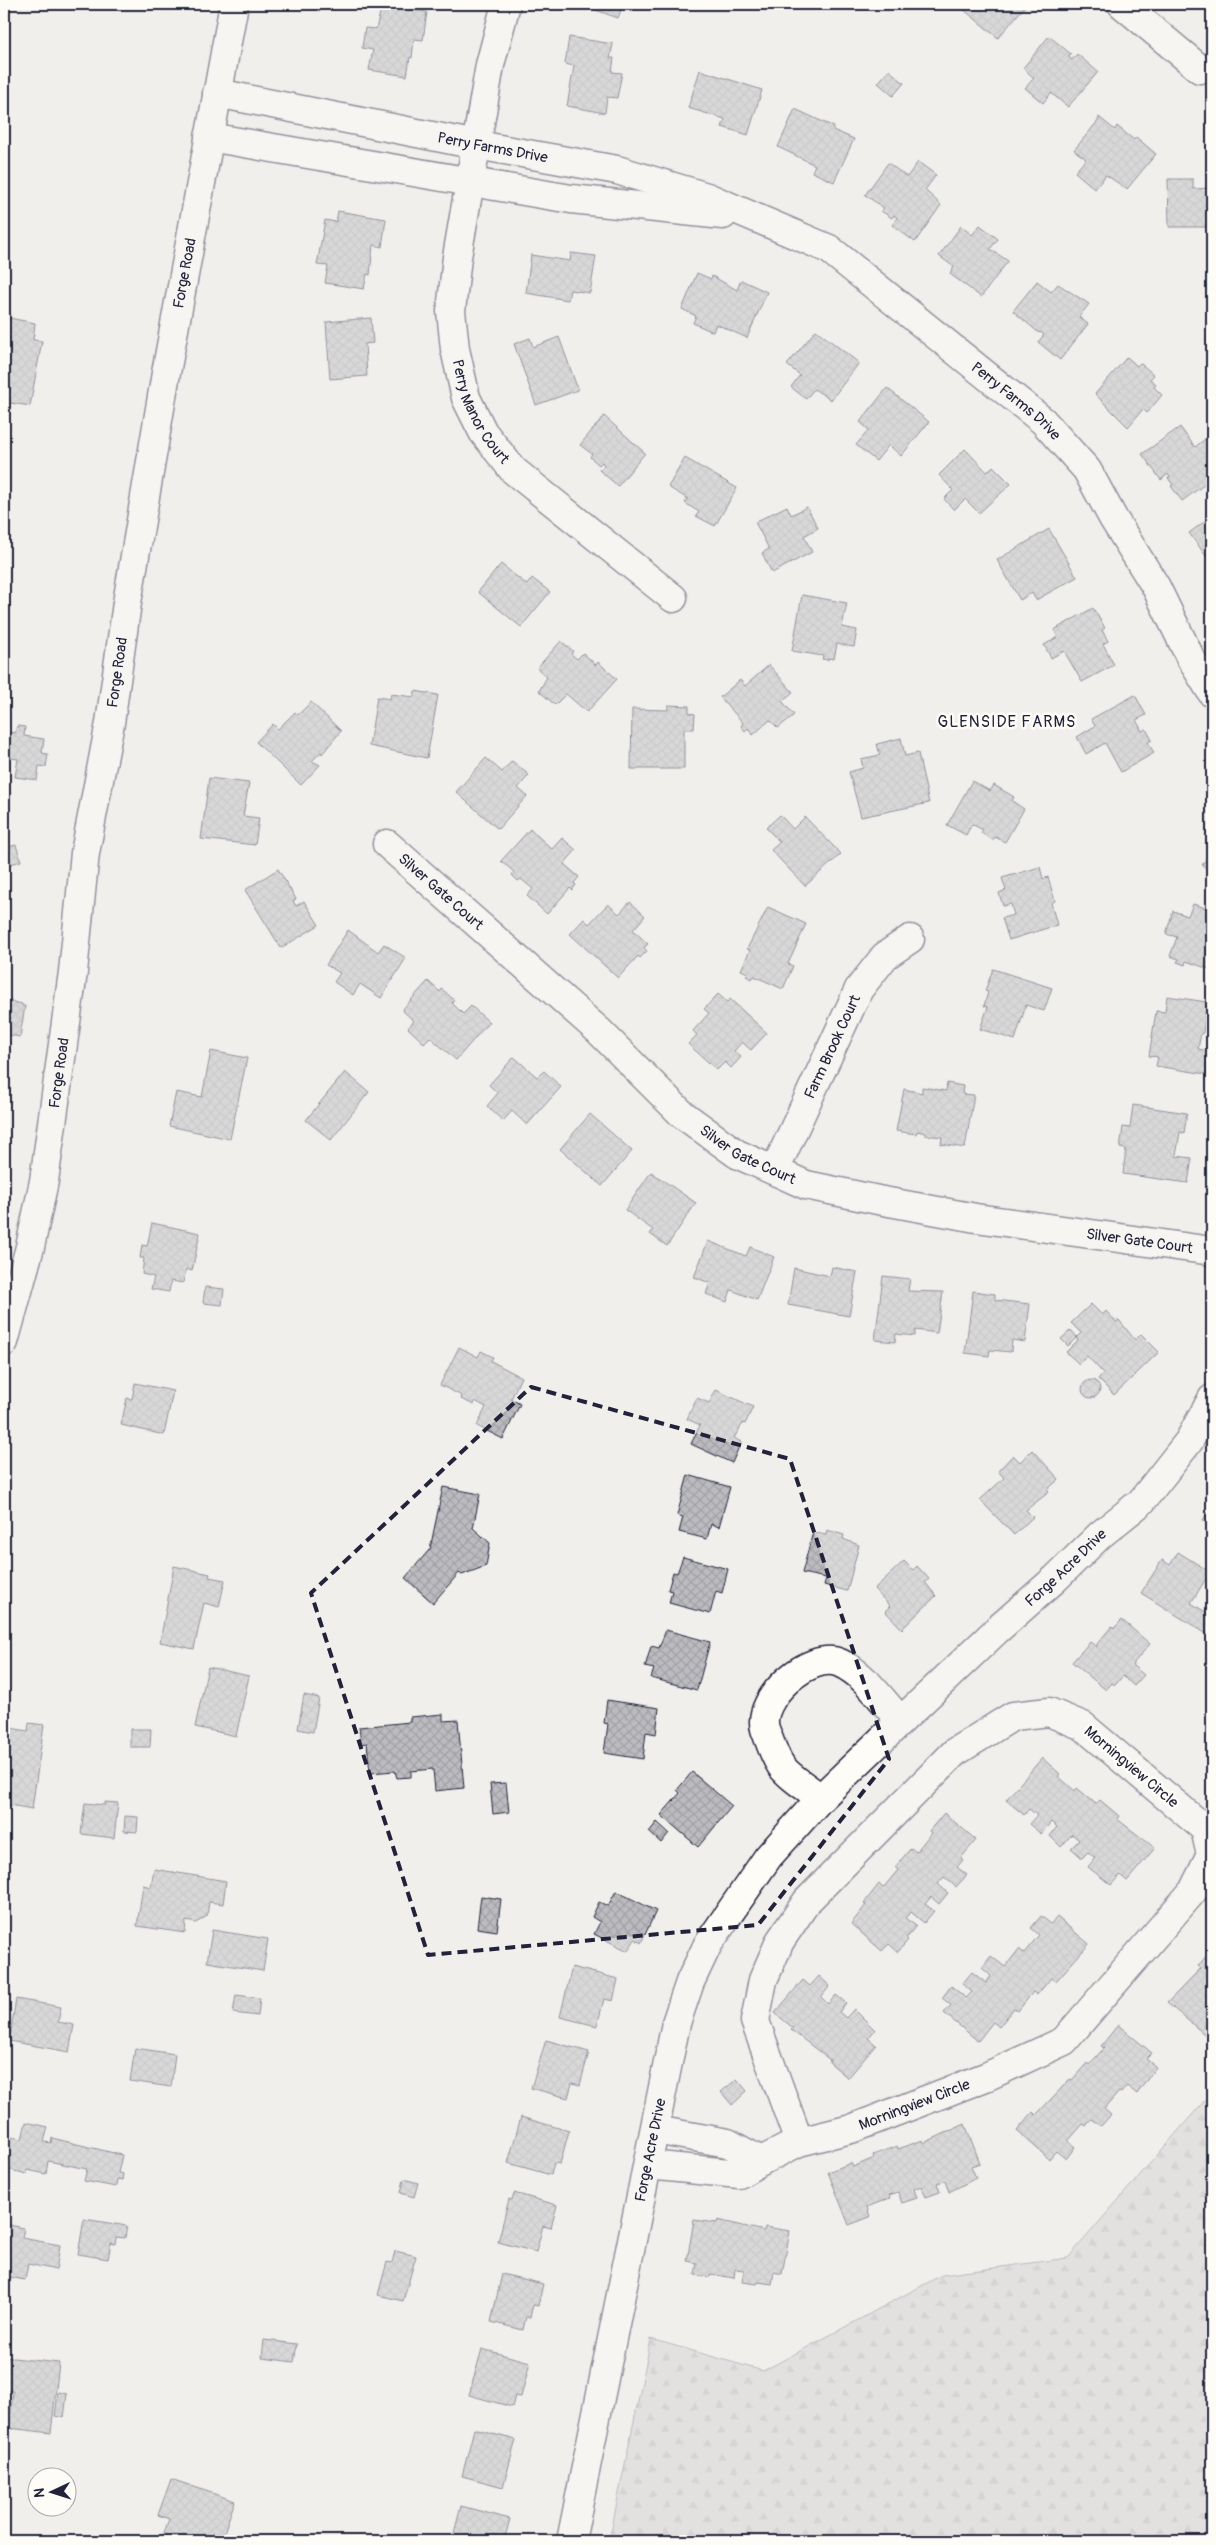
<svg xmlns="http://www.w3.org/2000/svg" width="1216" height="2545" font-family="Pangolin,sans-serif">
  <style>
    .forest { fill: url(#forest-firs); stroke: #7a7a86 }
    .building { fill: url(#building-cross-hatch); stroke: #22223b }
    .lines { fill: none; stroke-linecap: round; stroke-linejoin: round }
    .minor-casing { stroke: #22223b; stroke-width: 31 }
    .minor { stroke: #fdfcf7; stroke-width: 28 }
    .marked { fill: none; stroke: #22223b; stroke-width: 4; stroke-dasharray: 10 6; stroke-linejoin: round }
    .labels { text-anchor: middle; dominant-baseline: central; stroke-width: 5; stroke-linejoin: round; paint-order: stroke }
    .street-label { font-size: 15px; fill: #22223b; stroke: #fdfcf7 }
    .neighbourhood-label { font-size: 16px; letter-spacing: 1px; fill: #22223b; stroke: #fdfcf7 }
  </style>
  <defs>
    <pattern id="forest-firs" width="22" height="20" patternUnits="userSpaceOnUse" patternTransform="scale(1.25)"><rect width="22" height="20" fill="#d2d1d1"/><path d="M5 1l3.5 6h-7zM16 11l3.5 6h-7z" fill="#b4b3b4"/></pattern>
    <pattern id="building-cross-hatch" width="8" height="8" patternUnits="userSpaceOnUse" patternTransform="scale(1.25)"><rect width="8" height="8" fill="#bcbcc0"/><path d="M0 0l8 8M0 8l8-8" fill="none" stroke="#a1a1a6"/></pattern>
  </defs>
  <rect width="100%" height="100%" fill="#f0efec"/>
  <filter id="ink" filterUnits="userSpaceOnUse"><feTurbulence type="fractalNoise" baseFrequency=".02" numOctaves="2"/><feDisplacementMap in="SourceGraphic" scale="10" xChannelSelector="R" yChannelSelector="G"/><feConvolveMatrix kernelMatrix="1 2 1 2 8 2 1 2 1" color-interpolation-filters="sRGB"/></filter>
  <g filter="url(#ink)">
    <!-- forest -->
    <polygon class="forest" points="1212,2092 1212,2534 1203,2541 609,2541 651,2339 763,2371 942,2275 1068,2258"/>
    <!-- building -->
    <g class="building">
      <polygon points="579,4 628,4 627,7 623,5 618,18"/>
      <polygon points="957,4 1025,4 1026,5 998,38"/>
      <polygon points="382,5 427,12 423,40 414,39 412,58 410,57 407,76 369,70 373,50 362,48 365,28 376,29"/>
      <polygon points="1049,36 1071,54 1068,56 1072,60 1077,54 1098,72 1068,107 1051,93 1043,103 1025,88 1034,78 1023,68"/>
      <polygon points="569,37 613,44 610,58 614,58 612,72 622,73 617,98 607,97 605,113 567,106 574,66 565,64"/>
      <polygon points="700,70 762,90 748,135 722,127 725,119 688,108"/>
      <polygon points="889,70 904,83 893,96 878,83"/>
      <polygon points="795,109 834,127 833,130 854,139 834,182 812,172 815,165 778,147"/>
      <polygon points="1099,117 1115,130 1117,126 1134,140 1136,137 1156,154 1127,189 1106,175 1095,189 1075,172 1086,159 1074,150 1098,121"/>
      <polygon points="918,162 936,175 925,190 941,205 915,242 892,225 897,218 894,215 892,218 881,211 884,208 865,195 888,163 907,177"/>
      <polygon points="1168,179 1193,179 1193,189 1212,188 1212,227 1169,227"/>
      <polygon points="338,211 386,219 382,247 373,245 370,275 367,274 364,289 325,283 328,266 317,265 325,220 336,222"/>
      <polygon points="980,225 998,239 990,249 1008,261 981,297 950,274 954,267 939,256 961,226 972,235"/>
      <polygon points="571,253 596,256 590,293 570,290 568,300 526,293 531,255 570,261"/>
      <polygon points="697,273 711,279 712,276 737,290 741,280 767,292 747,338 716,324 713,332 693,323 696,316 682,309"/>
      <polygon points="1037,281 1051,292 1058,284 1089,304 1079,317 1088,324 1060,360 1038,342 1044,335 1040,332 1039,333 1013,311"/>
      <polygon points="4,317 35,323 33,340 42,341 30,406 4,402"/>
      <polygon points="371,318 373,343 365,344 367,376 330,379 326,322"/>
      <polygon points="816,330 859,363 831,400 814,389 806,399 791,387 800,375 787,365"/>
      <polygon points="559,337 578,390 536,405 514,344 530,338 533,347"/>
      <polygon points="1127,357 1137,366 1140,363 1154,375 1150,379 1156,384 1154,387 1162,395 1147,413 1143,409 1128,427 1095,394"/>
      <polygon points="887,388 929,422 901,456 889,445 876,461 856,445 869,430 860,422"/>
      <polygon points="604,416 645,453 618,486 599,470 604,465 602,462 599,465 590,457 592,454 580,445"/>
      <polygon points="1180,427 1195,447 1205,439 1212,449 1212,462 1207,466 1212,474 1212,479 1182,501 1171,486 1173,485 1168,478 1170,477 1168,474 1161,480 1142,454"/>
      <polygon points="965,449 987,472 993,466 1011,484 979,513 965,499 954,510 944,499 953,490 939,475"/>
      <polygon points="685,458 737,488 715,526 696,516 699,512 685,503 688,499 668,487"/>
      <polygon points="787,506 791,515 807,507 818,528 804,536 812,552 772,573 762,553 769,549 755,522"/>
      <polygon points="1212,516 1212,554 1206,556 1189,533"/>
      <polygon points="1049,529 1077,577 1036,600 1032,593 1020,600 997,560"/>
      <polygon points="501,564 527,585 532,578 550,592 521,627 478,592"/>
      <polygon points="802,595 847,603 842,627 857,630 854,647 837,644 834,659 828,658 828,660 822,659 823,656 792,651"/>
      <polygon points="1093,608 1105,628 1102,630 1108,641 1103,644 1114,665 1082,682 1064,651 1051,658 1044,645 1058,637 1054,630"/>
      <polygon points="561,641 573,651 571,654 577,659 583,653 596,665 598,662 617,679 587,712 566,694 555,705 539,691 547,677 537,668"/>
      <polygon points="769,665 793,692 782,701 794,715 778,728 770,720 753,735 748,728 745,731 741,726 743,723 720,697 740,680 745,686"/>
      <polygon points="415,691 438,695 427,758 369,746 377,697 390,699 391,694 414,697"/>
      <polygon points="1135,695 1146,715 1136,720 1142,731 1146,729 1152,740 1148,742 1154,753 1121,772 1105,743 1086,754 1077,737 1095,726 1091,719"/>
      <polygon points="311,702 341,731 322,754 321,752 312,761 320,765 301,785 256,742 273,724 278,729 295,712 298,715"/>
      <polygon points="668,705 689,706 689,713 695,714 694,729 684,729 684,769 631,769 632,709 668,710"/>
      <polygon points="17,726 25,727 24,736 44,739 42,753 48,754 46,767 39,766 37,780 15,777 18,759 4,757 8,732 15,733"/>
      <polygon points="901,738 905,756 918,753 929,803 861,817 849,772 863,768 861,759 880,755 877,744"/>
      <polygon points="486,758 502,772 512,761 529,775 518,788 527,796 498,829 456,792"/>
      <polygon points="209,778 249,783 243,816 259,818 255,845 201,839"/>
      <polygon points="972,781 990,791 994,785 1014,797 1012,801 1024,809 1005,842 995,837 993,840 981,833 983,830 972,824 966,835 947,825"/>
      <polygon points="780,815 793,829 805,817 841,854 805,886 771,850 780,842 766,828"/>
      <polygon points="530,829 552,849 562,838 576,850 564,864 579,877 574,883 576,885 572,890 570,888 547,914 527,896 533,889 521,879 518,881 512,875 514,872 501,861"/>
      <polygon points="16,845 21,861 4,866 4,848"/>
      <polygon points="1212,850 1212,872 1202,865"/>
      <polygon points="1040,867 1043,879 1048,877 1055,901 1051,903 1057,925 1009,940 1002,918 1014,915 1011,904 1003,906 999,893 1006,890 1002,878"/>
      <polygon points="278,869 296,899 293,901 296,906 304,901 319,925 281,948 245,890"/>
      <polygon points="630,902 645,916 633,930 648,944 644,948 647,951 640,958 638,956 618,978 570,934 584,919 589,924 608,904 619,914"/>
      <polygon points="1193,904 1212,910 1212,970 1186,961 1185,965 1177,962 1179,959 1170,956 1177,937 1166,934 1173,911 1188,916"/>
      <polygon points="768,907 806,924 788,964 793,966 783,989 754,976 752,979 746,976 748,973 741,970 750,950 747,949"/>
      <polygon points="348,930 378,952 384,944 406,958 381,998 360,984 353,995 334,982 340,973 326,965"/>
      <polygon points="993,969 1052,988 1044,1011 1026,1005 1015,1040 980,1029 988,1007 984,1006 988,992 985,991"/>
      <polygon points="428,981 440,992 442,989 454,1000 452,1003 463,1014 471,1006 489,1022 456,1060 430,1037 424,1043 408,1028 414,1021 402,1010"/>
      <polygon points="718,994 727,1002 730,999 767,1033 751,1050 742,1042 734,1051 741,1057 731,1068 725,1062 717,1070 688,1044 697,1035 693,1031 709,1013 704,1009"/>
      <polygon points="1167,996 1207,1002 1203,1033 1201,1033 1198,1049 1209,1051 1206,1074 1156,1066 1158,1057 1149,1056 1156,1011 1165,1012"/>
      <polygon points="4,1000 22,1004 22,1006 25,1006 20,1037 4,1034"/>
      <polygon points="211,1051 247,1058 230,1139 169,1126 176,1092 202,1097"/>
      <polygon points="514,1057 537,1077 544,1071 561,1087 527,1125 512,1111 503,1121 487,1106 498,1093 489,1085"/>
      <polygon points="345,1072 369,1092 331,1140 306,1120"/>
      <polygon points="947,1083 963,1086 962,1094 974,1095 965,1148 941,1144 942,1137 925,1135 926,1133 917,1131 916,1134 896,1131 904,1089 922,1093 922,1087 946,1091"/>
      <polygon points="1133,1105 1187,1113 1184,1133 1180,1132 1176,1156 1192,1158 1188,1183 1123,1174 1126,1149 1120,1148 1123,1127 1130,1128"/>
      <polygon points="590,1114 632,1151 602,1186 560,1149"/>
      <polygon points="651,1172 696,1203 667,1246 650,1234 653,1230 625,1210"/>
      <polygon points="152,1223 200,1233 192,1271 186,1269 183,1283 171,1281 169,1292 151,1289 154,1277 142,1274 144,1258 140,1258 142,1245 147,1246"/>
      <polygon points="708,1241 746,1256 750,1247 774,1257 757,1300 731,1290 727,1302 706,1294 710,1283 694,1277"/>
      <polygon points="832,1267 857,1272 849,1316 788,1305 794,1268 830,1276"/>
      <polygon points="883,1276 910,1279 908,1291 943,1292 937,1333 915,1330 915,1336 896,1334 895,1342 875,1340"/>
      <polygon points="205,1287 224,1289 222,1305 203,1303"/>
      <polygon points="973,1291 995,1294 995,1300 1030,1304 1025,1342 1012,1340 1011,1352 990,1350 989,1356 965,1353"/>
      <polygon points="1091,1304 1102,1315 1106,1311 1116,1322 1119,1320 1135,1340 1141,1334 1159,1352 1114,1395 1098,1379 1103,1373 1087,1356 1079,1364 1066,1352 1078,1340 1076,1338 1081,1333 1071,1323"/>
      <polygon points="1071,1330 1077,1337 1068,1346 1061,1339"/>
      <polygon points="459,1347 478,1357 481,1351 493,1357 491,1361 521,1377 511,1399 520,1404 503,1439 477,1426 486,1407 475,1401 474,1405 461,1399 462,1396 440,1385"/>
      <circle cx="1091" cy="1389" r="9"/>
      <polygon points="135,1383 173,1391 164,1435 121,1425 127,1398 132,1399"/>
      <polygon points="716,1390 753,1407 745,1424 743,1423 734,1438 741,1442 732,1463 691,1444 700,1425 687,1419 697,1398 709,1403"/>
      <polygon points="1032,1450 1059,1479 1047,1490 1049,1492 1026,1510 1033,1517 1014,1535 980,1500 1004,1478 998,1471 1013,1455 1020,1462"/>
      <polygon points="688,1475 730,1487 719,1527 711,1524 707,1539 679,1532 683,1517 677,1515"/>
      <polygon points="443,1487 480,1494 473,1528 490,1543 486,1566 462,1575 459,1573 433,1603 405,1578 430,1549"/>
      <polygon points="1212,1506 1212,1527 1203,1520"/>
      <polygon points="827,1530 844,1535 843,1539 859,1545 847,1591 824,1585 826,1578 802,1573 813,1532 826,1535"/>
      <polygon points="1178,1552 1210,1572 1191,1603 1212,1616 1212,1632 1210,1636 1141,1593 1162,1560 1170,1565"/>
      <polygon points="683,1557 728,1569 722,1593 716,1591 710,1614 669,1603 672,1591 668,1590 673,1572 677,1573"/>
      <polygon points="904,1561 913,1570 917,1566 929,1579 925,1582 936,1596 902,1629 885,1611 890,1606 874,1589"/>
      <polygon points="174,1566 210,1574 209,1577 225,1580 219,1607 204,1603 194,1649 160,1642"/>
      <polygon points="1122,1620 1150,1644 1132,1665 1144,1675 1134,1686 1123,1676 1115,1685 1112,1683 1106,1690 1072,1662 1090,1642 1097,1647 1097,1644 1112,1626 1114,1628"/>
      <polygon points="666,1630 710,1642 697,1690 651,1678 654,1669 645,1667 651,1646 659,1648"/>
      <polygon points="208,1667 249,1676 236,1736 195,1727"/>
      <polygon points="304,1695 319,1698 313,1732 298,1729"/>
      <polygon points="607,1700 659,1708 656,1734 646,1732 643,1759 604,1753 608,1724 604,1723"/>
      <polygon points="443,1714 443,1721 458,1720 464,1788 435,1791 433,1769 411,1771 411,1777 397,1778 395,1771 370,1773 367,1743 361,1744 359,1727 410,1722 410,1717"/>
      <polygon points="29,1723 44,1725 32,1809 4,1804 7,1785 4,1785 4,1757 6,1757 10,1728 28,1731"/>
      <polygon points="130,1729 151,1729 150,1747 130,1747"/>
      <polygon points="1042,1758 1060,1774 1058,1776 1075,1791 1077,1788 1096,1804 1100,1800 1119,1816 1117,1819 1155,1848 1127,1881 1120,1875 1111,1885 1088,1867 1095,1858 1088,1852 1082,1858 1071,1848 1079,1840 1072,1834 1061,1847 1050,1836 1057,1827 1051,1822 1041,1834 1029,1824 1037,1815 1029,1809 1024,1815 1006,1800"/>
      <polygon points="692,1772 732,1806 698,1847 661,1815 680,1793 677,1790"/>
      <polygon points="506,1783 509,1812 493,1814 490,1784"/>
      <polygon points="105,1802 118,1803 114,1838 81,1834 85,1803 104,1805"/>
      <polygon points="944,1813 976,1840 961,1858 963,1860 957,1867 967,1875 956,1887 944,1877 938,1884 948,1893 939,1904 931,1897 925,1904 934,1911 924,1923 911,1912 905,1918 916,1926 906,1938 908,1940 898,1952 889,1944 882,1951 851,1924 866,1905 864,1903 879,1884 883,1888 898,1870 895,1867 911,1848 916,1852 931,1833 929,1831"/>
      <polygon points="125,1816 138,1817 137,1832 124,1831"/>
      <polygon points="657,1822 669,1833 661,1843 649,1832"/>
      <polygon points="154,1869 226,1881 223,1904 209,1902 207,1916 196,1923 186,1921 185,1933 137,1926 143,1885 151,1887"/>
      <polygon points="616,1891 656,1911 641,1943 635,1939 628,1951 594,1934 600,1922 592,1917 599,1902 608,1906"/>
      <polygon points="481,1896 501,1899 497,1931 477,1928"/>
      <polygon points="1041,1916 1051,1924 1057,1917 1089,1944 1056,1981 1051,1978 1037,1995 1033,1992 1018,2011 1014,2008 999,2027 993,2022 978,2041 944,2013 951,2005 942,1998 951,1986 966,1998 972,1992 962,1984 972,1972 986,1983 991,1976 982,1968 991,1956 1005,1967 1019,1949 1024,1953 1039,1935 1031,1928"/>
      <polygon points="212,1930 268,1939 263,1971 207,1962"/>
      <polygon points="1212,1949 1212,2015 1210,2018 1212,2020 1212,2034 1209,2038 1167,2003 1201,1968 1198,1966"/>
      <polygon points="572,1967 618,1979 613,2001 604,1999 597,2026 560,2017"/>
      <polygon points="819,1976 830,1986 821,1997 828,2004 836,1995 846,2003 839,2012 846,2018 854,2009 875,2030 868,2038 876,2045 848,2078 829,2062 830,2060 791,2030 793,2028 775,2013 803,1980 810,1986"/>
      <polygon points="236,1995 260,1998 258,2016 233,2013"/>
      <polygon points="16,1999 61,2007 58,2022 74,2025 69,2052 9,2041"/>
      <polygon points="1118,2025 1152,2053 1146,2059 1156,2067 1137,2094 1127,2086 1121,2093 1119,2092 1104,2109 1111,2115 1101,2126 1092,2119 1086,2126 1083,2124 1068,2141 1075,2147 1066,2159 1056,2151 1049,2159 1017,2131 1033,2112 1036,2115 1070,2079 1072,2080 1087,2063 1089,2065 1104,2048 1101,2046"/>
      <polygon points="546,2040 589,2052 580,2085 572,2083 568,2098 531,2088"/>
      <polygon points="135,2048 175,2054 171,2087 130,2081"/>
      <polygon points="737,2079 747,2091 732,2105 721,2092"/>
      <polygon points="521,2117 569,2131 560,2164 554,2163 551,2175 508,2163"/>
      <polygon points="26,2122 48,2127 44,2142 51,2143 52,2138 122,2155 118,2173 123,2174 122,2180 117,2179 116,2187 84,2181 87,2169 48,2161 46,2174 27,2170 26,2174 4,2168 4,2136 22,2139"/>
      <polygon points="965,2124 980,2163 971,2166 976,2178 949,2192 945,2181 937,2183 940,2192 926,2197 921,2186 914,2189 917,2198 902,2203 898,2192 889,2195 890,2198 867,2207 870,2217 849,2225 828,2172 851,2163 853,2167 874,2158 873,2155 897,2146 898,2149 923,2140 924,2143"/>
      <polygon points="404,2179 418,2183 414,2197 401,2193"/>
      <polygon points="514,2193 557,2205 551,2228 543,2226 536,2252 498,2242 509,2199 512,2200"/>
      <polygon points="84,2219 127,2226 125,2238 116,2237 115,2244 111,2243 108,2259 78,2254"/>
      <polygon points="694,2220 717,2223 718,2220 764,2231 765,2227 790,2231 782,2274 774,2272 772,2284 758,2282 757,2284 742,2282 744,2270 735,2269 734,2278 710,2274 710,2277 695,2275 697,2263 687,2261"/>
      <polygon points="4,2224 24,2228 22,2238 60,2245 56,2270 28,2264 25,2280 4,2276"/>
      <polygon points="395,2251 416,2256 403,2301 378,2295 387,2262 392,2263"/>
      <polygon points="502,2274 543,2284 538,2306 533,2305 530,2317 526,2317 523,2330 491,2322"/>
      <polygon points="264,2340 297,2344 294,2362 262,2358"/>
      <polygon points="482,2349 530,2362 521,2397 515,2396 512,2407 469,2395"/>
      <polygon points="4,2357 59,2363 51,2433 9,2428 13,2391 4,2390"/>
      <polygon points="58,2392 67,2394 64,2418 55,2416"/>
      <polygon points="474,2429 516,2440 503,2487 462,2476"/>
      <polygon points="171,2479 235,2501 221,2541 161,2541 169,2519 158,2515"/>
      <polygon points="461,2506 510,2519 504,2541 452,2541"/>
    </g>
    <g class="lines">
      <!-- minor casing -->
      <g class="minor-casing">
        <g id="minor">
          <path id="s1" d="M506,4L490,65L457,257L451,311L455,349L466,398L483,432L513,470L673,598"/>
          <polyline points="1122,4 1200,69"/>
          <path id="s2" d="M217,93L477,145L617,170L707,197L829,249L1043,421L1087,470L1113,518L1156,587L1190,657L1212,693"/>
          <polyline points="209,137 571,199 723,215"/>
          <path id="s3" d="M387,844L599,1031L682,1114L737,1154L806,1185L878,1200L976,1218L1212,1251"/>
          <path id="s4" d="M775,1170L859,989L885,956L910,939"/>
          <path id="s5" d="M4,1342L30,1247L44,1181L73,972L85,853L110,723L127,603L166,373L234,4"/>
          <path d="M821,1798C810,1790 786,1775 780,1764C774,1755 769,1739 765,1729C756,1699 810,1650 840,1663C865,1674 883,1702 901,1721"/>
          <polyline points="655,2130 728,2143 761,2161"/>
          <path id="s6" d="M648,2165L739,2174L761,2161L799,2142L851,2129L988,2076L1064,2041L1193,1891L1211,1855L1205,1829L1083,1726L1049,1712L1013,1716L955,1752L807,1901L780,1941L763,1980L755,2021L799,2142"/>
          <path id="s7" d="M571,2541L676,2023L690,1982L708,1944L768,1857L821,1798L901,1721L997,1630L1055,1579L1100,1535L1141,1502L1189,1441L1212,1399"/>
        </g>
      </g>
      <!-- minor -->
      <use href="#minor" class="minor"/>
    </g>
  </g>
  <!-- marked area -->
  <path d="M0 0H1216V2545H0ZM531,1387L790,1459L889,1759L758,1925L428,1955L311,1593Z" fill="#f0efec" fill-opacity=".55" fill-rule="evenodd"/>
  <path class="marked" d="M531,1387L790,1459L889,1759L758,1925L428,1955L311,1593Z"/>
  <g class="labels">
    <!-- street labels -->
    <g class="street-label">
      <text stroke="none"><textPath href="#s2" startOffset="281">Perry Farms Drive</textPath></text>
      <text stroke="none"><textPath href="#s5" startOffset="1085">Forge Road</textPath></text>
      <text stroke="none"><textPath href="#s2" startOffset="875">Perry Farms Drive</textPath></text>
      <text stroke="none"><textPath href="#s1" startOffset="419">Perry Manor Court</textPath></text>
      <text stroke="none"><textPath href="#s5" startOffset="680">Forge Road</textPath></text>
      <text stroke="none"><textPath href="#s3" startOffset="72">Silver Gate Court</textPath></text>
      <text stroke="none"><textPath href="#s4" startOffset="136">Farm Brook Court</textPath></text>
      <text stroke="none"><textPath href="#s5" startOffset="275">Forge Road</textPath></text>
      <text stroke="none"><textPath href="#s3" startOffset="478">Silver Gate Court</textPath></text>
      <text stroke="none"><textPath href="#s3" startOffset="882">Silver Gate Court</textPath></text>
      <text stroke="none"><textPath href="#s7" startOffset="1135">Forge Acre Drive</textPath></text>
      <text transform="translate(1131 1767) rotate(40)">Morningview Circle</text>
      <text stroke="none"><textPath href="#s6" startOffset="281">Morningview Circle</textPath></text>
      <text stroke="none"><textPath href="#s7" startOffset="399">Forge Acre Drive</textPath></text>
    </g>
    <!-- neighbourhood labels -->
    <g class="neighbourhood-label">
      <text x="1007" y="722">GLENSIDE FARMS</text>
    </g>
  </g>
  <!-- margin -->
  <rect width="1216" height="2545" fill="none" stroke="#fdfcf7" stroke-width="20"/>
  <rect x="10" y="10" width="1196" height="2525" fill="none" stroke="#22223b" stroke-width="2" filter="url(#ink)"/>
  <!-- north arrow -->
  <g transform="translate(52 2492) rotate(266)"><circle r="24" fill="#fdfcf7" stroke="#a5a5ac"/>
  <path d="M0-4L9 19L0 12L-9 19Z" fill="#22223b"/>
  <text y="-8" font-size="14" font-weight="bold" text-anchor="middle" fill="#22223b">N</text>
  </g>
</svg>
